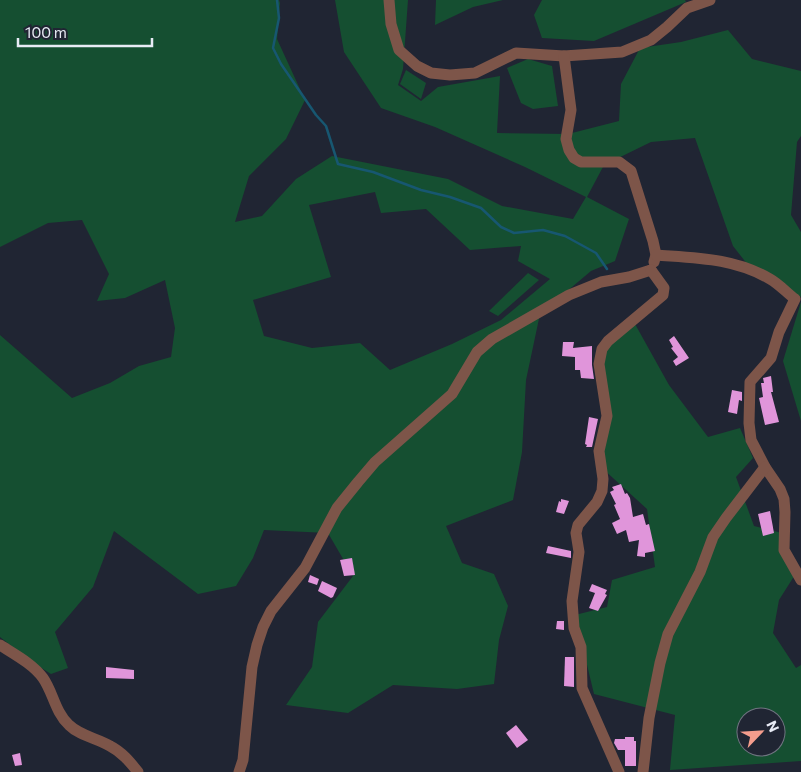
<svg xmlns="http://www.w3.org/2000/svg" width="801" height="772" font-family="Commissioner,sans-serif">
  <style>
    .green { fill: #154f31; fill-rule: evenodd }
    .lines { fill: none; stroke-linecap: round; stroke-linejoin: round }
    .stream { stroke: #175771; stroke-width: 2.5 }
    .building { fill: #e095da }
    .minor { stroke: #7d5549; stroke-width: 11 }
  </style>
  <rect width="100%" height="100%" fill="#202533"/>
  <!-- green -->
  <g class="green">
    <path d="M0,0H279L280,3L277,39L305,100L286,139L249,176L235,222L262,216L296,179L332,156L448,179L502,206L573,219L586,197L525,167L435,127L381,108L344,52L335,0H408L403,69L398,85L421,101L438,87L500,76L497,133L568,134L619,121L621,84L640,48L681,42L728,30L752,59L801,71V136L797,142L791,215L801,232V297L755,274L733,246L695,138L651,142L604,165L587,197L629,219L615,261L591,271L540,314L526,380L522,452L513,500L446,526L462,563L494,574L508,606L499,640L494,684L457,689L393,685L348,713L286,705L312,667L318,622L353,576L328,533L264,530L253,558L236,586L198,594L114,531L93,587L55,632L68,668L51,674L32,662L0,637V335L72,398L110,383L139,366L171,357L175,328L165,280L125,298L97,301L109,274L82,220L48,223L0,247ZM375,192L381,213L426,209L470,250L521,246L518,261L550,279L501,320L452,344L390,370L360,343L312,348L264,336L253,300L331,277L309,205Z"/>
    <polygon points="436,0 503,0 473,7 435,25"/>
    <polygon points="542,0 685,0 686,2 594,41 542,38 534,15"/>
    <polygon points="528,59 552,66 558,106 533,109 521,103 507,68"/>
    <polygon points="406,70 426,83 421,99 400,84"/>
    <polygon points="528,273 539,280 498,316 489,311"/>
    <polygon points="801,302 801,421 783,361"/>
    <path d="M635,324L669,385L708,437L740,428L753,458L736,477L754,526L782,533L798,570L779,600L773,633L796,668L801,665V761L670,770L675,715L594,694L575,615L607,607L612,580L655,567L647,509L602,468L604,409L598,363L606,337ZM746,717H776V747H746Z"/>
  </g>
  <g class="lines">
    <!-- stream -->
    <polyline class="stream" points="277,0 279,18 273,48 281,64 316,115 326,126 338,164 373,172 421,190 450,197 481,208 501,227 514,233 543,230 565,236 596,253 607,269"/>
  </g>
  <!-- building -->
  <g class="building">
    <polygon points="674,336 689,358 676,366 673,361 678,357 671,348 673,347 669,340"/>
    <polygon points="563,342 574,342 573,348 592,346 592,365 594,379 581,378 580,370 575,370 575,357 562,356"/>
    <polygon points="771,376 773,392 771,392 779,422 765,425 759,398 763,397 761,383 764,383 763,378"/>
    <polygon points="732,390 742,392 742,401 739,400 737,414 728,412"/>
    <polygon points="589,417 598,419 592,447 586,447 587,445 585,444"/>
    <polygon points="621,484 625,494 627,493 630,498 633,517 643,514 646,525 649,524 655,551 645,553 645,557 637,556 639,540 629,542 626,530 617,534 612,523 620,519 614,505 616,504 610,492 614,490 612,487"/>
    <polygon points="561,499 569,501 564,514 556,512 559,501 561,502"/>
    <polygon points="770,511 774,533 763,536 758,514"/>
    <polygon points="548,546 571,551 571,558 546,553"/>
    <polygon points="352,558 355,575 344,576 340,560"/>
    <polygon points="310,575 319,579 317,585 308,582"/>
    <polygon points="322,581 337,588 333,597 331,598 318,591"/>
    <polygon points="592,584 607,590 605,594 607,595 598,611 589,608 595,593 589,591"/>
    <polygon points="557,621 564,621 564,630 556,629"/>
    <polygon points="565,657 574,657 574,687 564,686"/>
    <polygon points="106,667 134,670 134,679 106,678"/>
    <polygon points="516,725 528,740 517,748 506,733"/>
    <polygon points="625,737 634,737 634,741 636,741 636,766 625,766 625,750 618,750 614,743 615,739 625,739"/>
    <polygon points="20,753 22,765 15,766 12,755"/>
  </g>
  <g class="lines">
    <!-- minor -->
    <g class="minor">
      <polyline points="389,0 391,24 399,50 417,66 431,73 450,75 475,73 516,53 564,56 622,52 651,40 667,27 687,8 710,0"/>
      <polyline points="564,56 571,110 566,139 569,150 574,158 581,162 619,162 631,171 653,241 656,255 654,262"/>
      <path d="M656,255C696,258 734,258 770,279C779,284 787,293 795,299L779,332L771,358L750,382L749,423L751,440L765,467L780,489L784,499L785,512L784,550L801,580"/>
      <path d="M0,645C14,654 33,664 43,678C53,692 55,712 69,725C80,736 97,738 110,746C122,752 130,762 138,772"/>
      <polyline points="239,772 243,760 252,667 257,645 263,627 271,611 305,568 337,508 358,482 375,462 452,394 477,352 492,339 569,295 601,282 629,277 651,270"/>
      <polyline points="619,772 582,688 581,647 574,628 572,601 579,552 576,533 578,525 597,502 602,491 603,479 599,451 607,416 599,364 602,349 608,341 663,295 664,288 651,270"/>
      <polyline points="643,772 649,718 660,663 668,634 700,572 713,537 726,518 765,467"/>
    </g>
  </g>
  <!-- north arrow -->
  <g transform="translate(761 732) rotate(65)"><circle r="24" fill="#202533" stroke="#707481"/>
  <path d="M0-4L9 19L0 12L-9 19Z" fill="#f49d8d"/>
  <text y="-8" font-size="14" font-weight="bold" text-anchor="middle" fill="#e8ebf5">N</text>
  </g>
  <!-- scale -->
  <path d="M18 38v8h134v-8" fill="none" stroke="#e8ebf5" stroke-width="2.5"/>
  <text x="25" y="38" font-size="15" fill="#e8ebf5" stroke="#202533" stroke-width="4" paint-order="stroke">100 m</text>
</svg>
